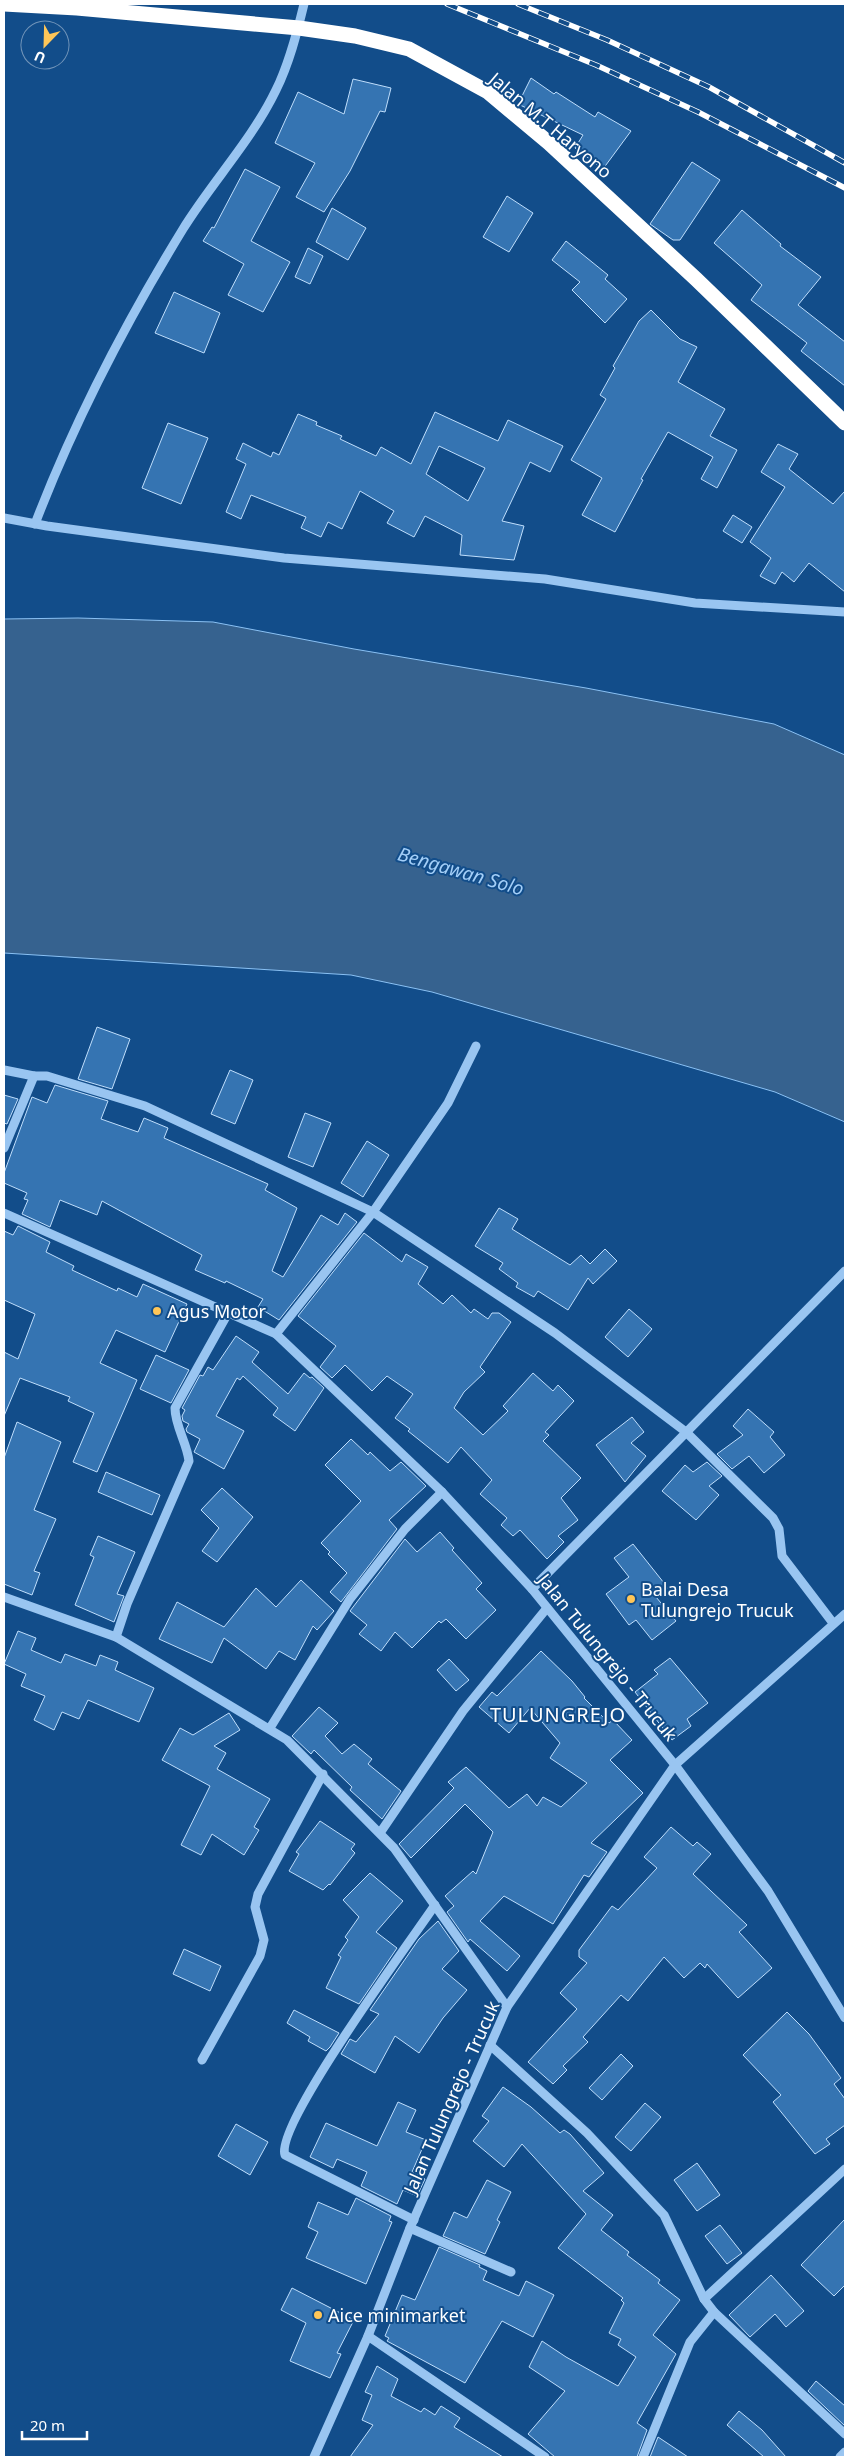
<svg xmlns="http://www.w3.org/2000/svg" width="849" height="2461" font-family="'Noto Sans',sans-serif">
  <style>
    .water { fill: #36628f; stroke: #8ac1f4 }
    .building { fill: #3574b2; stroke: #bfdefc; fill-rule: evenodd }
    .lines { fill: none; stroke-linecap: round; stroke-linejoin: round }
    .minor { stroke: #99c5f1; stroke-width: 9 }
    .highway { stroke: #fff; stroke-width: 15 }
    .rail-casing { stroke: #fff; stroke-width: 5.5 }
    .rail { stroke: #124d8a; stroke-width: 4; stroke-dasharray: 11; stroke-linecap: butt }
    .poi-dot { fill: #ffc658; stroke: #124d8a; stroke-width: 2 }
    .labels { text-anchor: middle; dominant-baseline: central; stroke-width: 4; stroke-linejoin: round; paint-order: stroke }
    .street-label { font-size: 18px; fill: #fff; stroke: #124d8a }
    .poi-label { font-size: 18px; fill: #fff; stroke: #124d8a; text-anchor: start }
    .water-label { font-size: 19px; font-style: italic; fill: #a4cff8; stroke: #124d8a }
    .quarter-label { font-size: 20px; letter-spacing: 1px; fill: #fff; stroke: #124d8a }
  </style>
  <rect width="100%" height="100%" fill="#124d8a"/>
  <!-- water -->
  <polygon class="water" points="78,618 213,622 354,649 586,688 774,724 845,755 845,1122 775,1092 432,992 351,975 4,953 4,619"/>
  <!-- building -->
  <g class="building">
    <polygon points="531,78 554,94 556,92 595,117 598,112 631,131 603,169 575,148 583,135 518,104"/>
    <polygon points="353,79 391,88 385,112 380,111 350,171 324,212 296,197 315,163 275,143 298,92 344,114"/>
    <polygon points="692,162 720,180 680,240 673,240 650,224"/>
    <polygon points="245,169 280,187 251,241 290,262 263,312 228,295 244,264 203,241 212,227 214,228"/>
    <polygon points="507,196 533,213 509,252 483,237"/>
    <polygon points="332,208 366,228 348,260 316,242"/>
    <polygon points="742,210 781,244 780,246 821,277 798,305 845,342 845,386 801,351 807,343 751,300 762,285 714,243"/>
    <polygon points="566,241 608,275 605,279 627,299 605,323 572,290 580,282 552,260"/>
    <polygon points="308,248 323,256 310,284 295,277"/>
    <polygon points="174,292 220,313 204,353 155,333"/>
    <polygon points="651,310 680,339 697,347 678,382 725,409 710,436 737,450 717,488 701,479 713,457 668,432 641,479 643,480 615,532 582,515 602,478 571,460 606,399 600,395 615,368 613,366 639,321"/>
    <path d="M435,412L498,441L508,420L563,446L550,472L530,462L502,521L524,526L514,560L460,555L462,535L425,516L414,537L387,523L394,511L360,491L342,529L328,522L321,537L301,528L306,517L251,495L241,519L226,512L246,464L236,459L243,443L271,457L273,452L279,455L298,414L317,422L316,425L342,436L340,439L376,456L381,447L411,464ZM439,446L485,468L468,501L426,474Z"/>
    <polygon points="168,423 208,438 181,504 142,488"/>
    <polygon points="778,444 798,454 789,469 833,504 845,491 845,592 809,563 794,582 782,572 775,584 760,576 771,558 750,542 785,487 761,472"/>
    <polygon points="733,515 752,527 742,543 723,531"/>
    <polygon points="97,1027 130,1039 112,1089 78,1079"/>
    <polygon points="230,1070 253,1080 235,1124 211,1114"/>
    <polygon points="55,1085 108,1101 101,1119 138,1132 144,1118 168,1128 164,1138 268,1184 265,1190 297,1208 272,1271 283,1277 321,1215 338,1225 345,1213 357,1222 279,1320 258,1307 263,1299 226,1281 225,1283 195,1270 202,1255 102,1201 97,1215 60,1200 50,1227 22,1214 28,1200 24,1199 27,1193 4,1183 4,1173 32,1097 47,1103"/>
    <polygon points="4,1095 18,1099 7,1124 4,1123"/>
    <polygon points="305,1113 331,1123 313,1167 288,1157"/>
    <polygon points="367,1141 389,1155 363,1197 341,1183"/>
    <polygon points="499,1208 518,1219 512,1229 570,1265 581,1255 590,1264 605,1249 617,1261 593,1284 588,1278 568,1310 538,1291 534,1297 516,1287 518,1283 499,1269 503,1263 475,1246"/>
    <polygon points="18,1226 50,1242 46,1252 74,1266 72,1270 117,1291 118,1288 137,1297 143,1284 187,1304 165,1352 116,1330 100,1363 137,1380 97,1472 73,1462 94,1413 68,1401 70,1397 20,1378 4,1416 4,1352 18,1359 35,1314 4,1300 4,1231 13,1235"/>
    <polygon points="364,1233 402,1262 406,1254 428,1267 418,1284 443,1304 452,1295 471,1313 474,1309 488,1319 492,1313 499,1313 511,1322 480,1367 485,1372 464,1392 454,1408 483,1435 508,1411 503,1406 533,1373 553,1391 558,1385 574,1401 545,1432 549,1435 543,1441 581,1478 561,1498 578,1520 558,1536 564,1542 547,1559 520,1530 513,1536 501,1525 507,1518 480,1494 492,1480 461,1447 448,1463 408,1431 410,1429 395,1418 413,1394 387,1376 372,1391 345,1365 332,1378 320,1367 336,1346 298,1316"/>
    <polygon points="629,1309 652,1329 628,1357 605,1337"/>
    <polygon points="236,1336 259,1352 252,1362 288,1394 304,1373 310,1378 312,1377 324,1388 295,1431 273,1415 278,1408 243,1376 240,1380 237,1378 216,1416 244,1431 224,1469 194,1452 200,1439 187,1432 186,1429 189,1424 183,1421 182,1416 185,1410 182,1408 200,1375 203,1376 208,1367 213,1370"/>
    <polygon points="156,1355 189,1370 171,1403 140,1389"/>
    <polygon points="748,1409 774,1432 770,1437 785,1455 764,1473 749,1456 732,1469 717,1454 743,1435 733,1426"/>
    <polygon points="632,1417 644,1432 631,1443 646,1456 625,1482 596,1445"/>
    <polygon points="17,1422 61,1442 34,1510 56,1519 34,1571 40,1573 32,1595 4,1584 4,1458"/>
    <polygon points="351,1439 368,1455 370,1452 390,1471 401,1462 426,1486 389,1520 397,1529 341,1602 330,1592 347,1573 328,1554 330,1552 321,1543 361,1501 325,1465"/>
    <polygon points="707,1462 722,1476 709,1486 719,1495 696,1520 662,1491 685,1465 693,1472"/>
    <polygon points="106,1472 160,1495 152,1515 98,1492"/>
    <polygon points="222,1488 253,1517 217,1562 202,1551 219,1528 201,1510"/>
    <polygon points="440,1532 454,1548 452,1550 482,1583 476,1589 496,1610 466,1639 446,1619 441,1623 439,1621 412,1648 395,1632 381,1651 359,1634 367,1625 350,1611 405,1539 417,1552"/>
    <polygon points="98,1536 135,1552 117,1594 124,1596 114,1622 75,1605 94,1557 90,1555"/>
    <polygon points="633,1544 668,1588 656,1597 676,1621 652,1640 636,1620 629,1625 606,1594 629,1577 614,1558"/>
    <polygon points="301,1580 334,1611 317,1630 313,1626 295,1660 279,1651 266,1669 224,1638 212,1663 159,1639 177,1602 224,1627 256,1588 276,1607"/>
    <polygon points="18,1631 36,1638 31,1650 61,1663 65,1654 96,1666 100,1655 118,1662 115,1670 154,1688 139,1722 88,1700 79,1719 62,1712 54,1730 34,1720 45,1696 21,1686 26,1674 4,1664"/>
    <polygon points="541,1651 572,1681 585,1697 584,1698 609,1723 613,1720 632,1740 610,1760 643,1793 591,1843 607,1852 589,1877 584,1875 553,1924 504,1896 480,1921 520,1956 507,1971 470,1939 468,1942 447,1912 454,1906 445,1896 473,1871 476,1874 493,1832 465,1804 411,1858 399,1844 454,1788 448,1782 466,1767 509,1808 527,1794 537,1806 543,1797 561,1807 587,1783 550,1758 560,1743 530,1708 509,1733 479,1707 492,1692 497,1696"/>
    <polygon points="670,1658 708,1703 687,1719 691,1726 672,1740 635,1692 658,1674 654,1670"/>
    <polygon points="449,1659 469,1680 456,1691 437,1670"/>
    <polygon points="319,1707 338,1723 325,1736 342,1754 354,1744 372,1759 368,1764 401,1791 382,1819 350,1790 352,1787 314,1750 311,1754 292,1736"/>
    <polygon points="229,1713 240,1730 214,1746 226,1753 217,1769 270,1799 254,1827 259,1830 244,1855 212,1834 201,1855 181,1845 210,1786 162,1760 180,1728 193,1735"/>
    <polygon points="320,1821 355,1844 351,1849 355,1853 330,1885 329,1884 323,1890 289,1871 299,1854 296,1852"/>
    <polygon points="671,1827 693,1846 697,1842 711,1854 693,1874 747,1925 739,1932 772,1968 738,1998 707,1964 705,1968 700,1963 684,1978 664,1957 628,2001 621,1995 583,2037 588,2042 563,2066 567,2070 553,2084 528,2062 577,2009 560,1993 587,1963 579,1957 579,1950 612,1906 618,1910 657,1868 644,1857"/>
    <polygon points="370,1873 403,1901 376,1932 397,1948 359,2004 326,1988 341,1957 338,1955 348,1940 345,1937 359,1917 343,1900"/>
    <polygon points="438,1921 459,1951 442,1969 467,1990 443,2018 419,2053 395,2036 375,2073 341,2054 350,2039 356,2042 379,2014 370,2010 419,1939"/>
    <polygon points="184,1949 221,1966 210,1991 173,1974"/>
    <polygon points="294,2010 339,2033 330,2047 326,2051 308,2041 310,2037 287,2023"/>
    <polygon points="787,2012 809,2034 841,2078 834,2084 845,2099 845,2125 826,2139 830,2144 815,2154 773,2102 781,2095 743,2055"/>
    <polygon points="621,2054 633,2066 602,2100 589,2088"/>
    <polygon points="503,2087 531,2107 560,2133 564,2130 570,2134 604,2173 583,2191 613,2215 601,2230 629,2252 627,2255 660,2280 658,2283 680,2300 653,2335 676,2354 637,2423 647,2430 637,2457 555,2457 528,2434 565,2391 529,2367 542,2341 566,2357 618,2386 636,2357 618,2345 621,2339 609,2333 624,2303 621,2300 623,2298 558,2248 586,2214 522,2144 504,2167 473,2141 489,2121 482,2116"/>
    <polygon points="398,2102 416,2110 406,2132 426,2140 412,2172 425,2179 417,2196 403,2190 397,2204 361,2186 367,2172 337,2159 333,2168 310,2157 326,2123 377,2146"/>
    <polygon points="645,2103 661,2117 631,2151 615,2137"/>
    <polygon points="236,2124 268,2142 250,2175 218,2156"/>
    <polygon points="697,2163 720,2195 697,2211 674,2180"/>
    <polygon points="487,2180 511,2192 497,2220 500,2222 485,2254 443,2236 454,2212 467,2218"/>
    <polygon points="356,2198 391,2216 389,2221 392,2222 366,2284 306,2258 318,2232 308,2227 318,2202 348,2215"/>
    <polygon points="845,2219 845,2285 834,2296 801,2265"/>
    <polygon points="720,2225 742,2253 727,2264 705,2236"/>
    <polygon points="439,2247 480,2265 479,2267 487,2271 483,2280 519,2296 526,2281 554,2295 533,2337 502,2321 465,2383 387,2341 389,2338 385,2336 402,2295 415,2300"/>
    <polygon points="771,2275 804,2311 786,2327 775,2314 750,2337 729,2315"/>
    <polygon points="292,2288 354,2320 337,2353 341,2354 330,2378 290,2361 306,2323 281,2310"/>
    <polygon points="377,2366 398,2379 391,2396 421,2412 424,2408 435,2415 441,2406 460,2418 454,2427 503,2457 350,2457 373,2425 362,2420 372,2395 365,2392"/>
    <polygon points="816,2381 845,2406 845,2426 808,2391"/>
    <polygon points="739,2411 762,2430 786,2457 764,2457 727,2425"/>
    <polygon points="658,2437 688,2457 650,2457"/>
  </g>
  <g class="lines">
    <!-- minor -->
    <g class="minor">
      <polyline points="4,518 47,526 284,558 545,579 695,603 845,612"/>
      <path d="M35,524C74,422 126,322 183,229C212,182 252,140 276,90C289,64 297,33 304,4"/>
      <polyline points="4,1070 34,1076"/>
      <polyline points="4,1148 34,1076 47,1076 145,1106 373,1212 555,1333 686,1432 773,1518 779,1529 782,1556 833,1623"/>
      <polyline points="4,1213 276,1334 442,1492 532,1589 675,1765 507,2007 410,2228 368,2336 314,2457"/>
      <polyline points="276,1334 373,1212 448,1103 476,1046"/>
      <polyline points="532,1589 845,1271"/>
      <polyline points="4,1597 116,1637 287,1740 394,1848 507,2007"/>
      <polyline points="845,1614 675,1765 768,1891 845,2018"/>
      <path d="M116,1637L127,1604L189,1461C187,1443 175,1426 175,1408L228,1313"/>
      <polyline points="270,1728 350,1599 405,1529 442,1492"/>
      <polyline points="380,1833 463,1711 547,1608"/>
      <polyline points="490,2045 587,2133 664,2215 704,2299 714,2312 845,2434"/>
      <polyline points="202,2060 260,1956 264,1940 255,1907 258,1894 323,1774"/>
      <path d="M414,2220L285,2155C274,2126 412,1939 435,1905"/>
      <polyline points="410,2228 511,2272"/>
      <polyline points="704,2299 845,2169"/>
      <polyline points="368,2336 545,2457"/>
      <polyline points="643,2457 690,2342 714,2312"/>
      <polyline points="840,2457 845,2452"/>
    </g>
    <!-- highway -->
    <polyline class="highway" points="4,4 77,8 299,28 355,36 409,49 488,92 549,143 696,279 845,423"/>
    <!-- rail casing -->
    <g class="rail-casing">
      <g id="rail">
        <polyline points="447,4 596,65 698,112 845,188"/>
        <polyline points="518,4 607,40 709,87 845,163"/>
      </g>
    </g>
    <!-- rail -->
    <use href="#rail" class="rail"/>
  </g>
  <!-- markers -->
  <g class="poi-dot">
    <circle cx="157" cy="1311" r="5"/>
    <circle cx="631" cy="1599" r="5"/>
    <circle cx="318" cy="2315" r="5"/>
  </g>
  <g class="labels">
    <!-- street labels -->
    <g class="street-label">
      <text transform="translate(551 125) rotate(40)">Jalan M.T Haryono</text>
      <text transform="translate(608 1657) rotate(51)">Jalan Tulungrejo - Trucuk</text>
      <text transform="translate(451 2097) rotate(-66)">Jalan Tulungrejo - Trucuk</text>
    </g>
    <!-- poi labels -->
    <g class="poi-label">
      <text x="167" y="1311">Agus Motor</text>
      <text x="641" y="1589">Balai Desa<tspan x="641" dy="21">Tulungrejo Trucuk</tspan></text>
      <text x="328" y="2315">Aice minimarket</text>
    </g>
    <!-- water labels -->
    <g class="water-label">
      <text transform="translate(461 871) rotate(16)">Bengawan Solo</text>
    </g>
    <!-- quarter labels -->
    <g class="quarter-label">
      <text x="558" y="1714">TULUNGREJO</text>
    </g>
  </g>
  <!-- border -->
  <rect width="849" height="2461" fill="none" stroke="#ffffff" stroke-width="10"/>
  <!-- north arrow -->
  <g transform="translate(45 45) rotate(203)"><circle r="24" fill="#124d8a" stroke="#7194b9"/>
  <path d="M0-4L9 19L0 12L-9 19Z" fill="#ffc658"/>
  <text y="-8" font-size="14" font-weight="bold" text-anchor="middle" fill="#ffffff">U</text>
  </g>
  <!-- scale -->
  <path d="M22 2431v8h65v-8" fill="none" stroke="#ffffff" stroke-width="2.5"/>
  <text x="30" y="2431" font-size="15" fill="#ffffff" stroke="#124d8a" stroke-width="4" paint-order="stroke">20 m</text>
</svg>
